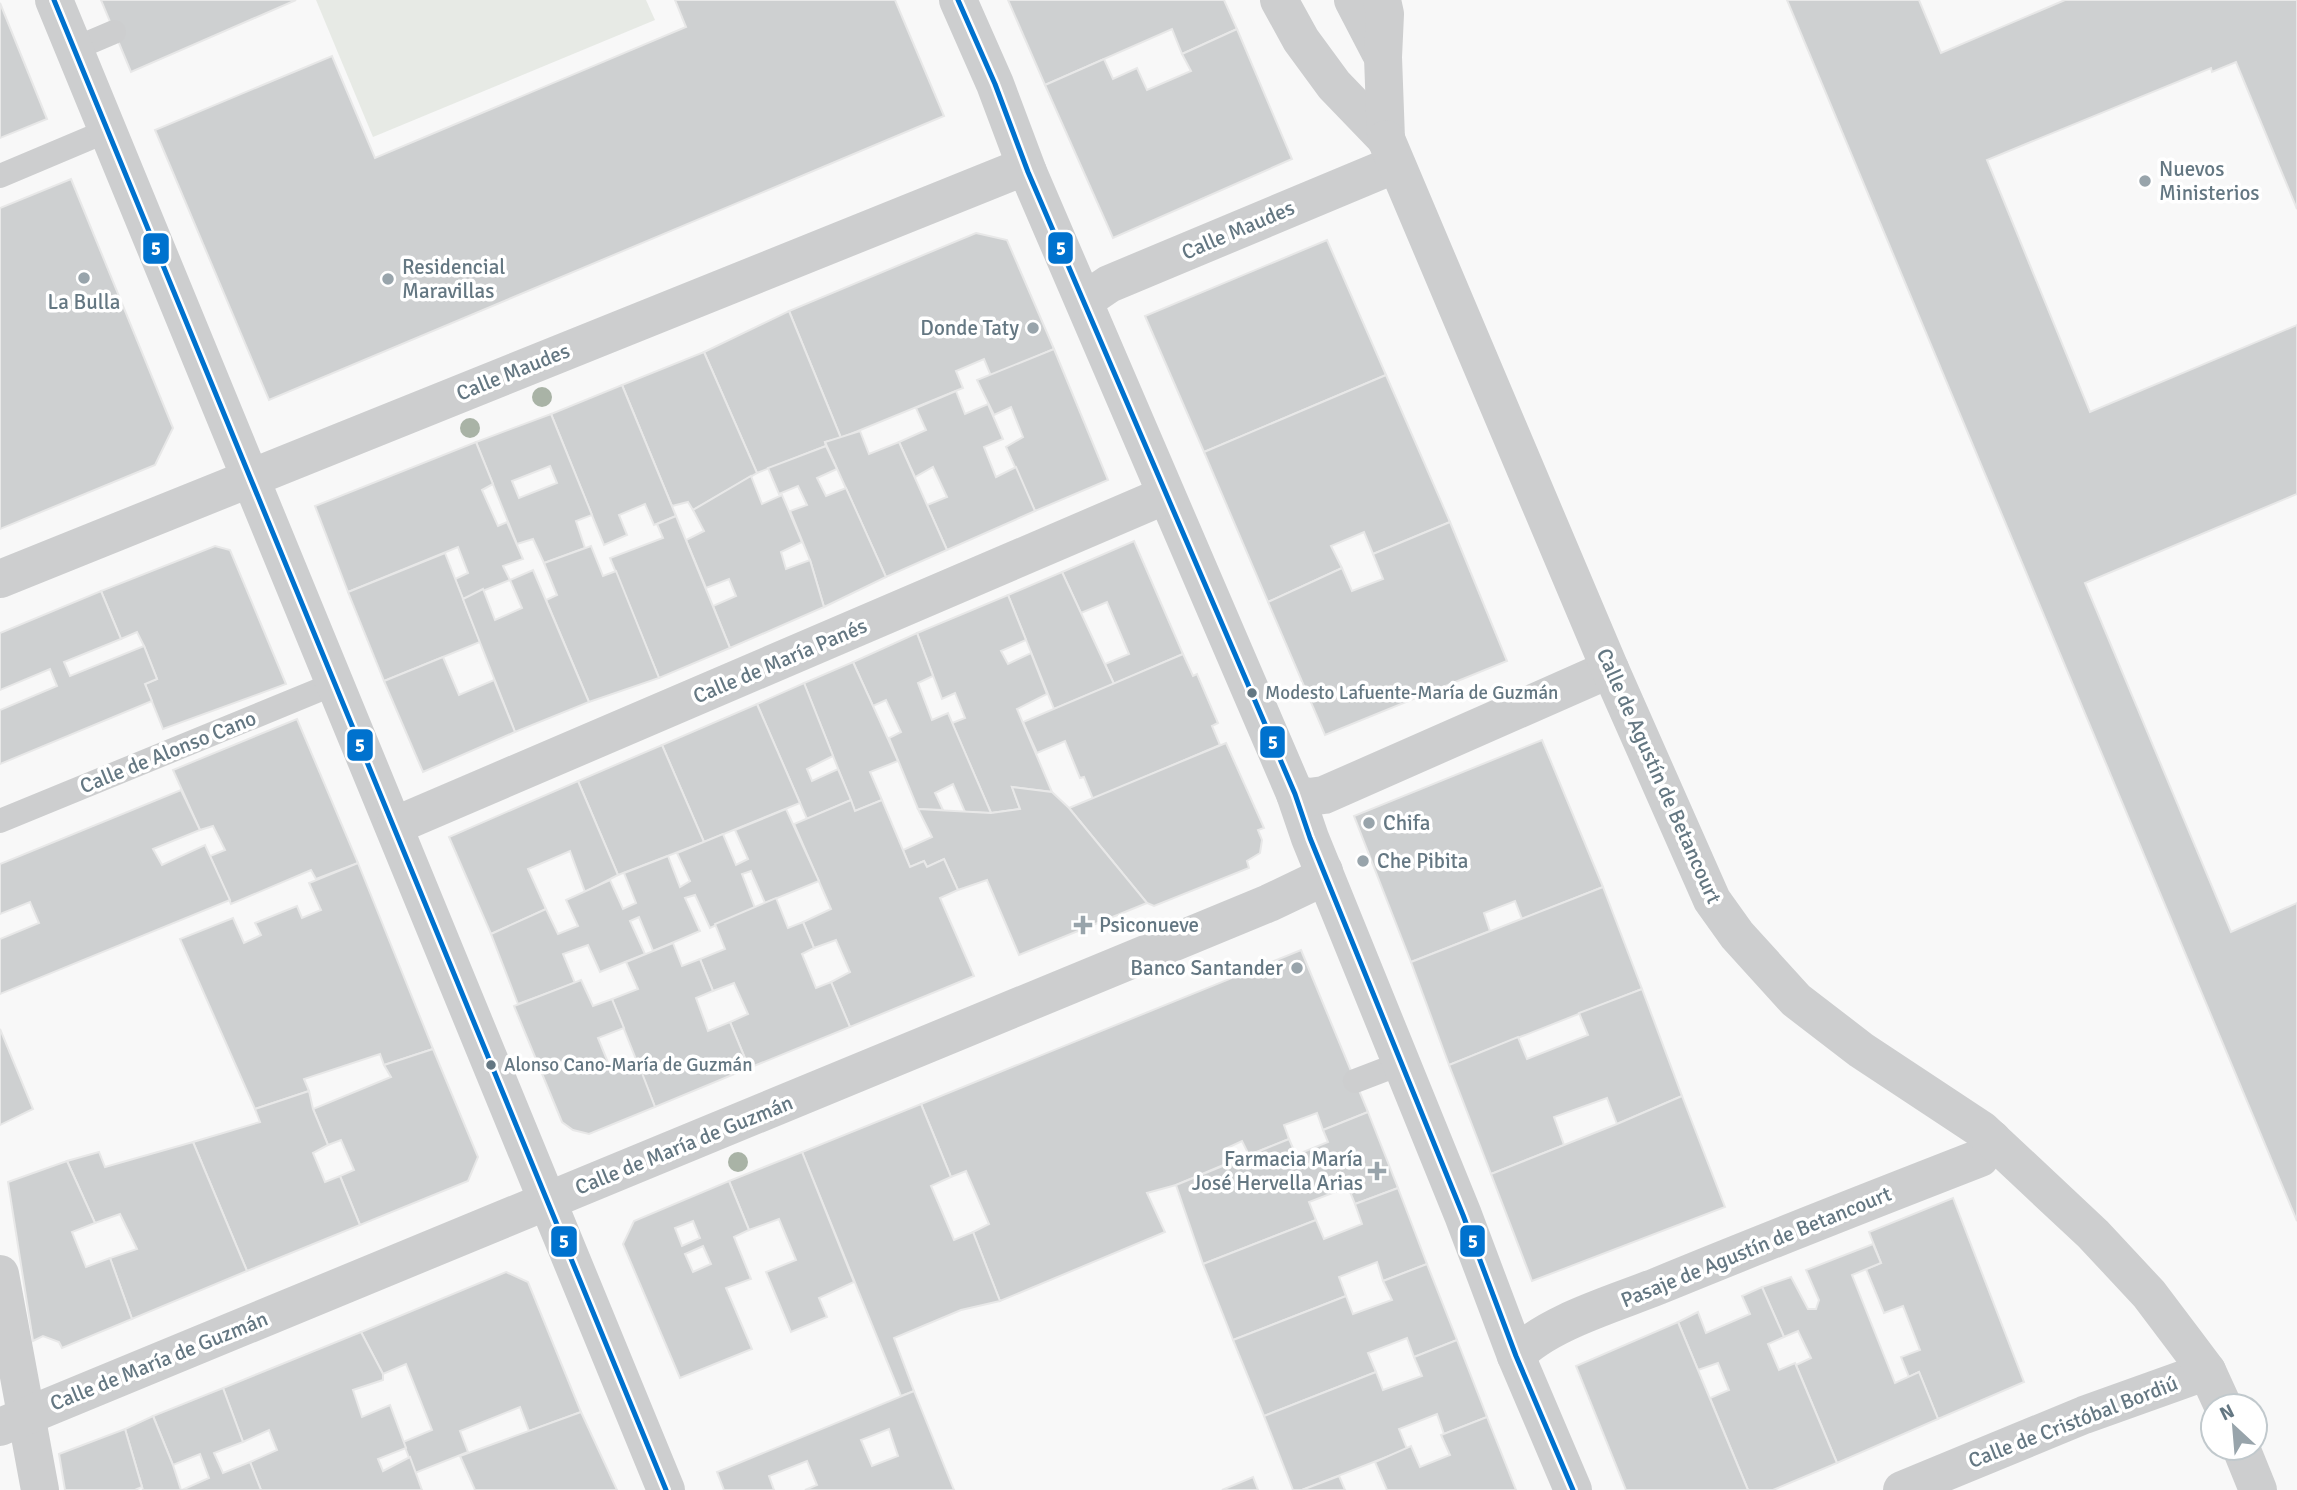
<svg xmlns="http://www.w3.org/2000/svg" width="2297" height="1490" font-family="Signika,sans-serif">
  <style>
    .green { fill: #e7eae5 }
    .building { fill: #ced0d1; stroke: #e8e8e8; stroke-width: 2; fill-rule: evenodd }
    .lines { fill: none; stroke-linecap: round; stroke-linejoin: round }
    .service { stroke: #cdcecf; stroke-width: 24 }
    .minor { stroke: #cdcecf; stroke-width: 38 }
    .tertiary { stroke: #cdcecf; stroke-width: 38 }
    .bus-1-casing { stroke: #fff; stroke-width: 10 }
    .bus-1 { stroke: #0072ce; stroke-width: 5 }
    .tree { fill: #a9b3a6 }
    .poi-dot { fill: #98a4ab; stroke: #fff; stroke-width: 2.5 }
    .bus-dot { fill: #647782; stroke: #fff; stroke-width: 2.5 }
    .labels { text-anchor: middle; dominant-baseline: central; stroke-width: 7; stroke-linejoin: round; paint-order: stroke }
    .bus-label { font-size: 19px; fill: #647782; stroke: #fff; text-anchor: start }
    .poi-label { font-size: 21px; fill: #647782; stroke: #fff; text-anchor: start }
    .street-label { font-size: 21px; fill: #647782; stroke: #fff }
    .line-badge { stroke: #fff; stroke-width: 2.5 }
    .badge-label { font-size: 19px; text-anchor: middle; font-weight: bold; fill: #fff }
  </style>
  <rect width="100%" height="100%" fill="#f8f8f8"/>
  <!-- green -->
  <polygon class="green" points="316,0 646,0 655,20 373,137"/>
  <!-- building -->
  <g class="building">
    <polygon points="101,0 296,0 131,72"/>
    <polygon points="675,0 895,0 944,116 269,400 155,130 332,56 375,158 686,27"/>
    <polygon points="1008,0 1224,0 1237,29 1182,54 1172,29 1045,85"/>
    <polygon points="1787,0 1919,0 1941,53 2065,0 2297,0 2297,209 2236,62 2212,72 2211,68 1987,160 2090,412 2297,325 2297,494 2085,583 2231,932 2297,903 2297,1221"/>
    <polygon points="0,3 47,119 0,138"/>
    <polygon points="1237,29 1292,159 1113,238 1045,85 1104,59 1113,79 1137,68 1147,90 1191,71 1182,54"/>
    <polygon points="71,179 173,428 155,465 0,529 0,208"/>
    <polygon points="976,233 1007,240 1054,349 991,376 984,359 956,371 963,388 841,438 789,311"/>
    <polygon points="1327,240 1386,375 1204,452 1145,316"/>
    <polygon points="789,311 841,438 825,442 826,446 757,473 704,352"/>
    <polygon points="1054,349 1108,480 1035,511 1006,447 1023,437 1011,407 994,415 977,380"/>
    <polygon points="704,352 757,473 693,510 688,502 672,506 622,385"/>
    <polygon points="1386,375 1450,522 1373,554 1364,532 1331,546 1342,568 1268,602 1204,452"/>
    <polygon points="622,385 676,516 654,525 645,504 619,515 627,535 604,545 551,414"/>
    <polygon points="956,391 965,414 988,404 1003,439 984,447 996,477 1016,467 1035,511 947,550 927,505 947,497 933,467 915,477 899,442 926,430 916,408"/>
    <path d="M551,414L592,515L576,521L585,548L544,563L533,539L517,544L476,442ZM550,466L557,483L519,498L512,481Z"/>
    <polygon points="860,431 869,454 899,442 947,550 886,577 825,442"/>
    <polygon points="476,442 493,484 482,490 498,526 507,522 523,559 503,566 510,580 463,599 455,579 468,573 458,547 348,592 315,506"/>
    <polygon points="826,446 837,469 817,478 826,496 846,488 886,577 824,607 810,560 790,511 807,505 798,486 779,494 768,468"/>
    <polygon points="751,476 762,504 782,495 802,542 781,552 786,569 810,560 824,607 730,648 713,606 736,596 729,579 706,588 686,540 704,531 693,510"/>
    <polygon points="676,516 730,648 659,678 610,558 663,538 657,524"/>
    <polygon points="1450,522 1507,661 1325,735 1268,602 1342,568 1352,591 1383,579 1373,554"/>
    <polygon points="1134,541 1183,654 1114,684 1105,664 1129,654 1107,602 1081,613 1062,572"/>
    <polygon points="215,546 230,550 286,684 163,729 145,684 157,679 144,646 137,632 121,639 101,591"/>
    <polygon points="591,546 603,576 616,571 659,678 589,702 546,600 557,595 544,563"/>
    <polygon points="445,553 480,642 384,681 348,592"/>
    <polygon points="533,570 589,702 515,732 463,599 483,589 495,620 522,608 510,580"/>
    <polygon points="1062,572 1114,684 1054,709 1008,595"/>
    <polygon points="101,591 121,639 64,662 70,676 144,646 157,679 145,684 152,701 0,764 0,710 57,686 50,669 0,690 0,633"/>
    <polygon points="1008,595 1026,640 1001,651 1008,664 1031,653 1047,694 1017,709 1052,792 1012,787 1020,809 991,813 952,723 965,718 955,693 942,699 917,633"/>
    <polygon points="917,633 933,676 918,683 932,720 948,713 991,813 965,812 953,784 935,793 943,810 918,809 889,738 901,732 886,700 873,706 853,662"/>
    <polygon points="1183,654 1193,676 1197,674 1218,723 1212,726 1220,745 1093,799 1084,777 1080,778 1065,741 1037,753 1023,722"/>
    <polygon points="443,657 459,695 494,680 515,732 423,772 384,681"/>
    <polygon points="853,662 898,761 870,772 882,800 855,811 804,683"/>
    <polygon points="804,683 833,756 807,769 812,781 838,769 851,800 807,819 757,704"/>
    <polygon points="757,704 800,803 704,842 662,745"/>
    <polygon points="297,719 358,863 316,879 311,870 231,904 210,856 225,850 213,826 200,830 173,770"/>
    <polygon points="1542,740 1603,887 1522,919 1515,901 1484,913 1490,931 1411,962 1354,816"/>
    <polygon points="1226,743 1264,828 1258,830 1262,840 1260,853 1247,861 1249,868 1154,906 1147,903 1069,808"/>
    <polygon points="662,745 704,842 618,875 578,781"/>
    <polygon points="578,781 618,875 585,892 570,851 528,869 546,909 491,934 449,837"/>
    <polygon points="1012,787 1052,792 1069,808 1147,903 1019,955 987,880 958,890 944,859 927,867 924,861 910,867 903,850 932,837 918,809 991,813 1020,809"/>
    <polygon points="181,790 200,830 153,849 162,865 205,845 230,900 0,994 0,939 39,923 30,902 0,914 0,864"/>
    <polygon points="851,800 855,811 882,800 910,867 924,861 927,867 944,859 958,890 940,898 974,976 850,1027 831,982 850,972 836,940 814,948 803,922 831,909 794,824"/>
    <polygon points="786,809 819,881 765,903 751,871 742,874 755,908 710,928 695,895 685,898 700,931 653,951 639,917 630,921 645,954 600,972 588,945 563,954 575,983 518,1004 491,934 546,909 558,934 578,926 566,900 610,880 623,909 636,903 624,873 668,856 680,887 690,881 677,853 723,834 736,865 748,859 735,830"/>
    <polygon points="358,863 433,1049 384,1065 380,1054 304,1079 309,1091 255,1109 180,939 233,918 244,943 261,935 255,923 297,906 302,918 321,910 309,883"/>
    <polygon points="1603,887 1642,989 1449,1065 1411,962"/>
    <polygon points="776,898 788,928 803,922 814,948 802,954 816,988 831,982 850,1027 749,1068 730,1022 748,1014 734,983 713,991 700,959 725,949 715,924"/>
    <polygon points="673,943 682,966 700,959 713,991 696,998 708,1031 730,1022 749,1068 655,1107 612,999 638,989 626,962"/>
    <polygon points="1301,950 1368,1112 1323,1130 1317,1113 1284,1125 1289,1139 1249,1155 1242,1141 1227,1148 1233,1161 1176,1185 1147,1193 1165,1232 1000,1301 973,1232 989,1224 966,1171 951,1177 921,1104"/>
    <polygon points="581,980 593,1006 612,999 624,1028 598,1038 611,1070 637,1060 655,1107 589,1134 573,1130 562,1122 514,1006"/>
    <polygon points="1642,989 1682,1096 1617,1124 1607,1098 1554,1117 1564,1145 1491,1174 1449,1065 1518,1037 1527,1059 1588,1035 1579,1013"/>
    <polygon points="0,1029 33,1109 0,1125"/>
    <polygon points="433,1049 478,1157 468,1181 360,1225 340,1176 354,1170 341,1140 328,1145 313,1109 391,1077 384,1065"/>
    <polygon points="309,1091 313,1109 328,1145 313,1153 325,1182 340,1176 360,1225 247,1271 193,1142 260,1122 255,1109"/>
    <polygon points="1682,1096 1725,1207 1532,1281 1491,1174 1617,1124"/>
    <polygon points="921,1104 951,1177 931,1186 954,1240 973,1232 1000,1301 961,1310 894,1338 914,1391 901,1396 802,1152"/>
    <polygon points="1368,1112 1398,1188 1355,1204 1348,1187 1309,1202 1316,1220 1203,1264 1176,1185 1289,1139 1296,1155 1328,1142 1323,1130"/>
    <polygon points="193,1142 247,1271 132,1319 110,1258 137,1249 120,1214 95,1223 67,1161 99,1152 105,1167"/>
    <polygon points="802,1152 854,1282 819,1298 827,1317 791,1332 766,1272 796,1260 779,1219 749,1230 729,1181"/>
    <polygon points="67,1161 95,1223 72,1232 86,1267 110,1258 132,1319 62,1348 59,1342 43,1336 33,1341 8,1182"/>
    <path d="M729,1181L749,1230L734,1237L751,1279L726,1288L752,1349L680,1378L623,1244L634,1221ZM693,1221L700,1238L682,1246L675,1228ZM703,1246L711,1264L693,1272L685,1254Z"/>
    <polygon points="1398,1188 1427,1264 1383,1281 1377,1262 1339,1277 1346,1296 1233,1340 1203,1264 1316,1220 1324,1239 1362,1224 1355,1204"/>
    <polygon points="1953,1198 2024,1382 1938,1419 1919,1372 1909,1377 1901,1357 1920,1350 1903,1306 1884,1313 1866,1269 1881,1263 1869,1232"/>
    <polygon points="1873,1244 1881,1263 1852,1275 1895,1383 1919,1372 1938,1419 1837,1463 1796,1365 1811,1358 1798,1331 1784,1337 1762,1287 1791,1277 1808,1309 1816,1309 1819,1300 1806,1270"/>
    <polygon points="1427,1264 1457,1340 1414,1357 1407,1338 1368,1353 1376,1372 1264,1416 1233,1340 1346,1296 1353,1314 1392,1300 1383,1281"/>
    <polygon points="506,1272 528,1282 581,1412 529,1431 520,1407 460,1431 468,1452 415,1473 403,1442 432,1430 406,1364 383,1374 361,1332"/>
    <polygon points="1762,1287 1784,1337 1768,1344 1779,1370 1795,1363 1837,1463 1773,1490 1748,1490 1710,1398 1729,1390 1718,1363 1698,1370 1678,1322 1698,1312 1706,1333 1750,1314 1742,1296"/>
    <polygon points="1678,1322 1748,1490 1626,1490 1576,1366"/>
    <polygon points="361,1332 383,1374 383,1380 353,1390 362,1417 390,1405 406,1448 378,1459 383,1471 410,1457 422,1490 261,1490 250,1462 277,1450 269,1430 243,1442 223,1388"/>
    <polygon points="1457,1340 1487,1417 1444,1434 1437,1414 1399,1429 1407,1449 1302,1490 1293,1490 1264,1416 1376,1372 1383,1390 1422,1376 1414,1357"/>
    <polygon points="223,1388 243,1442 214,1453 223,1473 250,1462 261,1490 182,1490 209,1478 200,1454 173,1465 153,1416"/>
    <path d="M914,1391L954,1490H805L817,1485L807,1461L769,1476L774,1490H724L717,1472ZM889,1429L898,1456L872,1466L861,1440Z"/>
    <polygon points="581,1412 617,1490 475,1490 460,1456"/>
    <polygon points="153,1416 173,1465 181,1490 143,1490 125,1429"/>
    <polygon points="1487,1417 1516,1490 1387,1490 1375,1462 1411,1446 1420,1467 1450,1455 1441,1435"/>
    <polygon points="125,1429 142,1487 135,1490 65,1490 59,1454"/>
    <polygon points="1339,1476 1345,1490 1302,1490"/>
    <polygon points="1253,1477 1258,1490 1222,1490"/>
  </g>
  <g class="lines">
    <!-- service -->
    <g class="service">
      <polyline points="74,49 114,32"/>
      <polyline points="0,176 109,130"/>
      <polyline points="0,821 336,683"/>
      <polyline points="1355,1081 1402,1063"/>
    </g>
    <!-- minor -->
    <g class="minor">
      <polyline points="54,0 666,1490"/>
      <polyline points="958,0 995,84 1028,172 1295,794 1310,838 1463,1215 1516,1356 1573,1490"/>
      <polyline points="1279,0 1301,40 1334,85 1386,139"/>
      <polyline points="1353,0 1380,52"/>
      <polyline points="1382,0 1385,14 1383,57 1386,139"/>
      <polyline points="1084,301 1109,284 1396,164"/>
      <polyline points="0,579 1011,172 1028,172"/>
      <polyline points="1295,794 1309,797 1324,795 1610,669"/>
      <polyline points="394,826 1166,495"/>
      <polyline points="0,1274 40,1490"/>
      <path d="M1516,1356C1546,1323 1616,1303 1658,1286C1765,1242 1872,1200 1980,1158L1992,1139"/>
      <polyline points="0,1427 1269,903 1311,883 1324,871"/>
      <polyline points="1902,1490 2084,1415 2207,1371"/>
    </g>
    <!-- tertiary -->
    <g class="tertiary">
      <polyline points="1386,139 1610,669 1712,900 1737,935 1796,1000 1861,1050 1982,1130 2093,1234 2149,1294 2183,1339 2207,1371 2223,1406"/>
      <polyline points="2241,1448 2258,1490"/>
    </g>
    <!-- bus-1 casing -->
    <g class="bus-1-casing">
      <g id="bus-1">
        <polyline points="54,0 666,1490"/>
        <polyline points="958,0 995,84 1028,172 1295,794 1310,838 1463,1215 1516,1356 1573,1490"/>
      </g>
    </g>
    <!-- bus-1 -->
    <use href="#bus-1" class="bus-1"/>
  </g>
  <!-- trees -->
  <g class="tree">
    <circle cx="542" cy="397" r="10"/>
    <circle cx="470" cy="428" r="10"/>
    <circle cx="738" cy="1162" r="10"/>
  </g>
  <!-- markers -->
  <g class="poi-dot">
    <circle cx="2145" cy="181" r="7"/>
    <circle cx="84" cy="278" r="7"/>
    <circle cx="388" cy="279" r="7"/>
    <circle cx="1033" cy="328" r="7"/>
    <circle cx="1369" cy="823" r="7"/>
    <circle cx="1363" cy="861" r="7"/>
    <path d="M1079.5 914.5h7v7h7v7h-7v7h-7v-7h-7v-7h7z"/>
    <circle cx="1297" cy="968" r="7"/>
    <path d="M1373.5 1160.5h7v7h7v7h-7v7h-7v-7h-7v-7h7z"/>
  </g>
  <g class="bus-dot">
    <circle cx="1252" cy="693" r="6"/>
    <circle cx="491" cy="1065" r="6"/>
  </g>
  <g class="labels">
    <!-- bus labels -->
    <g class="bus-label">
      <text x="1265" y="693">Modesto Lafuente-María de Guzmán</text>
      <text x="504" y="1065">Alonso Cano-María de Guzmán</text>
    </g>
    <!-- poi labels -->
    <g class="poi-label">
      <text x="2159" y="169">Nuevos<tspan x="2159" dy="24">Ministerios</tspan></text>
      <text x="402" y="267">Residencial<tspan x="402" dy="24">Maravillas</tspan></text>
      <text x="84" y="302" text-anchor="middle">La Bulla</text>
      <text x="1019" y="328" text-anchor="end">Donde Taty</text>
      <text x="1383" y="823">Chifa</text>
      <text x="1377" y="861">Che Pibita</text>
      <text x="1099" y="925">Psiconueve</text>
      <text x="1283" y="968" text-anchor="end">Banco Santander</text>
      <text x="1363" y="1159" text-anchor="end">Farmacia María<tspan x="1363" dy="24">José Hervella Arias</tspan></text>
    </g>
    <!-- street labels -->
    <g class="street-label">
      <text transform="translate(1238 230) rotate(-23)">Calle Maudes</text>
      <text transform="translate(513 372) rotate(-22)">Calle Maudes</text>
      <text transform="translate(780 661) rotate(-23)">Calle de María Panés</text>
      <text transform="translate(168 752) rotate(-22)">Calle de Alonso Cano</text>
      <text transform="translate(1659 776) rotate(66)">Calle de Agustín de Betancourt</text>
      <text transform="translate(684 1145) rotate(-22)">Calle de María de Guzmán</text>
      <text transform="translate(1756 1247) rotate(-22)">Pasaje de Agustín de Betancourt</text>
      <text transform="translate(159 1361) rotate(-22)">Calle de María de Guzmán</text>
      <text transform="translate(2073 1422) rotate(-21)">Calle de Cristóbal Bordiú</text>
    </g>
  </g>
  <g class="line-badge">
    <rect x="1047" y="231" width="27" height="34" rx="7" fill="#0072ce"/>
    <rect x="142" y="232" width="28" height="33" rx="7" fill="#0072ce"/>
    <rect x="1259" y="725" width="27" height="34" rx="7" fill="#0072ce"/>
    <rect x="346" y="728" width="28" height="34" rx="7" fill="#0072ce"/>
    <rect x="1459" y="1224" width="27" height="34" rx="7" fill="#0072ce"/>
    <rect x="550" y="1225" width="28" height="33" rx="7" fill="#0072ce"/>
  </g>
  <g class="badge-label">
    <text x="1061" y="255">5</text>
    <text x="156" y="255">5</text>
    <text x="1273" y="749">5</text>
    <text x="360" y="752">5</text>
    <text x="1473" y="1248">5</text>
    <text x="564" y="1248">5</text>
  </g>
  <!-- north arrow -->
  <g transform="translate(2234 1427) rotate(334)"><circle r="33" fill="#ffffff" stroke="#c1c9cd" stroke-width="2"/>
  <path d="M0-5L12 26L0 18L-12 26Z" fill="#98a4ab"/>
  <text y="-10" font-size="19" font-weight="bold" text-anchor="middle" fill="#647782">N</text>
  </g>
</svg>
